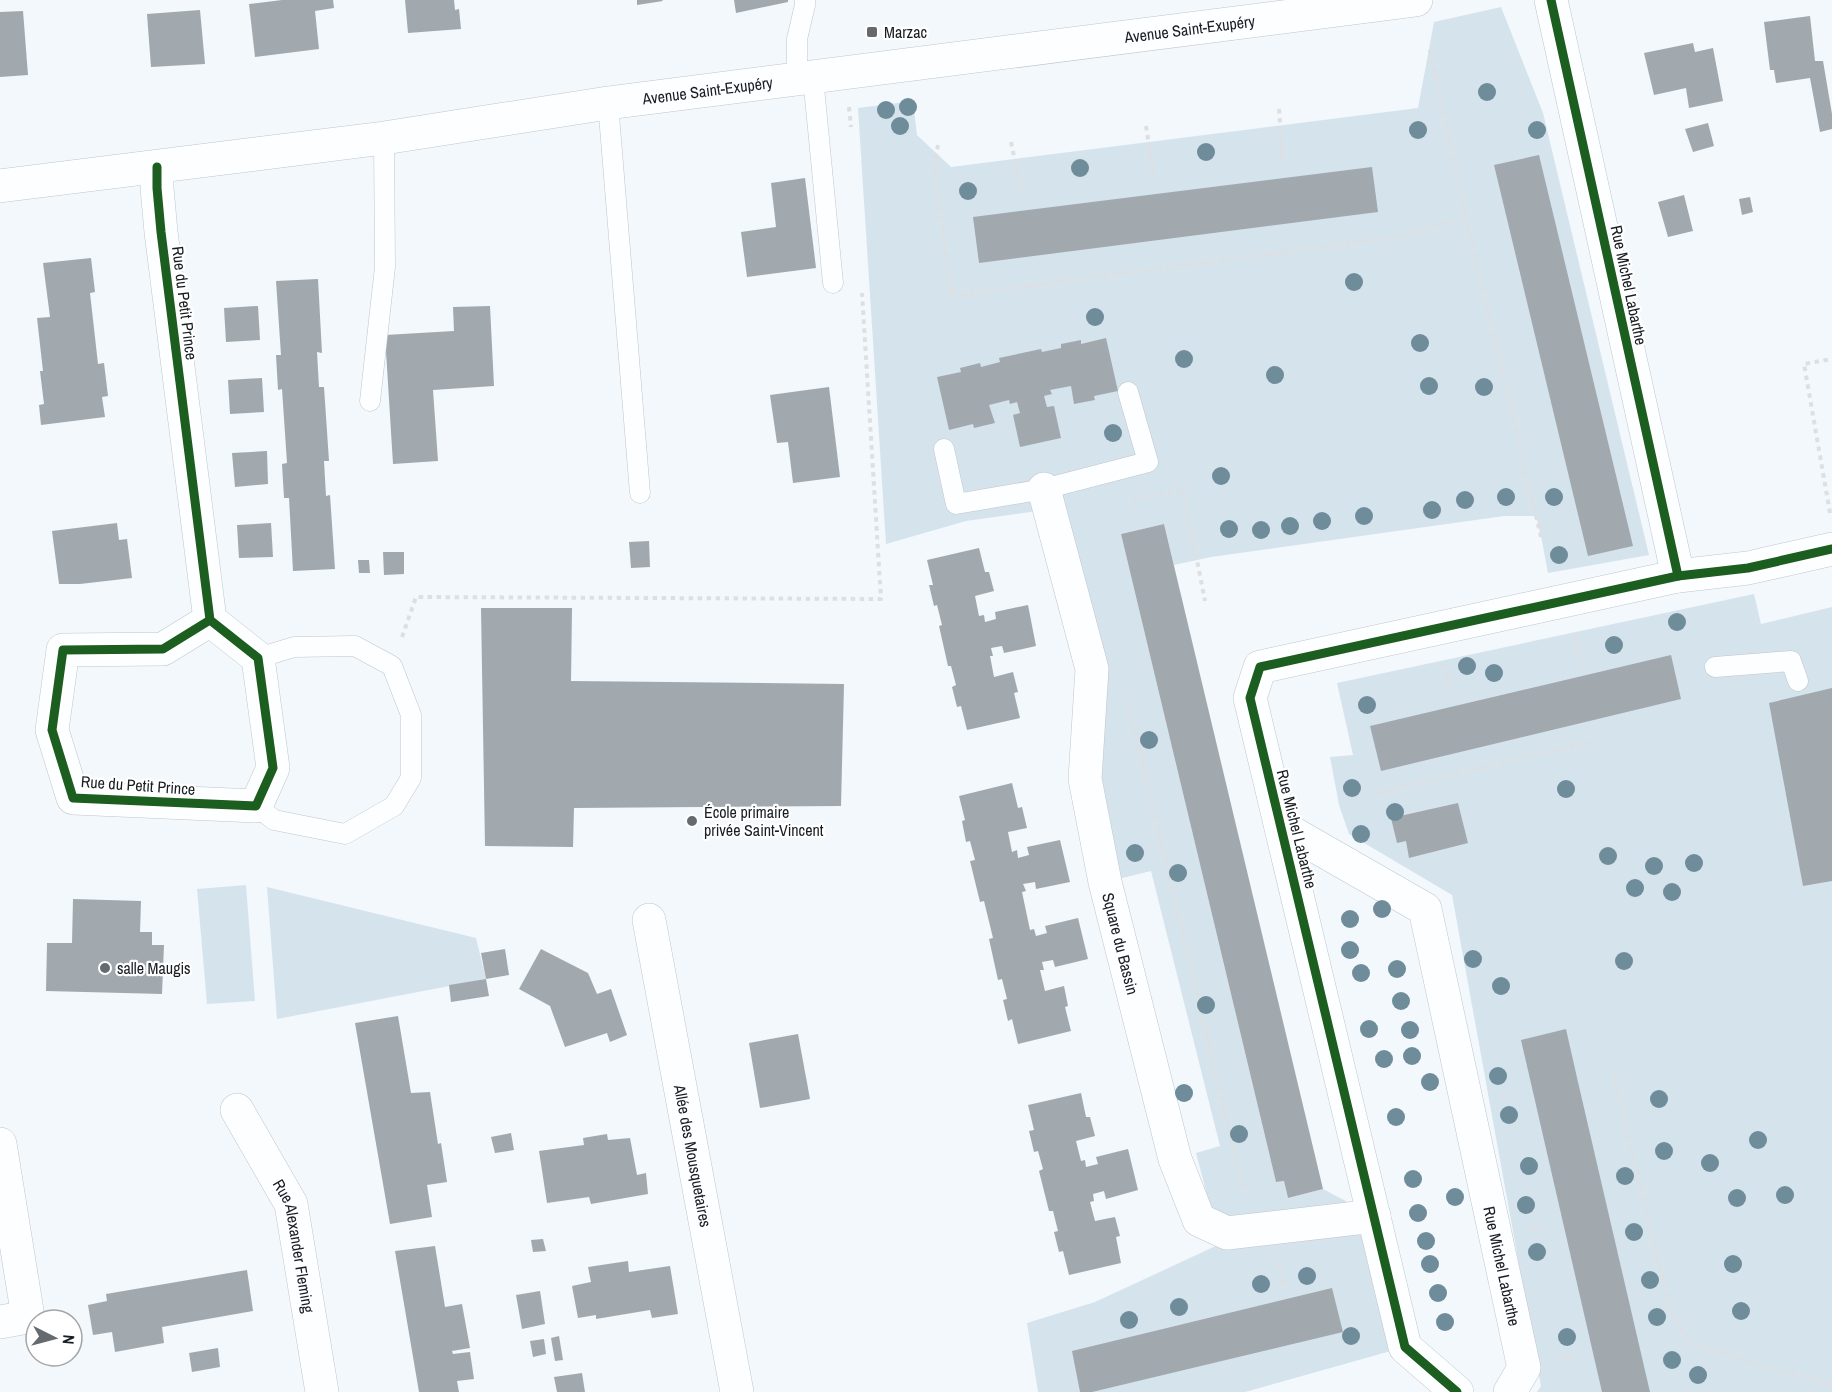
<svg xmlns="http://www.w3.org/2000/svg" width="1832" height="1392" font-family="'Archivo Narrow',sans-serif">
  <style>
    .green { fill: #d5e3ed }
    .building { fill: #a1a9af }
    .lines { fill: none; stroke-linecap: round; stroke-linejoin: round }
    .service-casing { stroke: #c0c6ca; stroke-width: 21 }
    .minor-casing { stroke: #c0c6ca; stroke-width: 34 }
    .secondary-casing { stroke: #c0c6ca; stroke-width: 34 }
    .path { stroke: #dedfe0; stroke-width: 4; stroke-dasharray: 4.5 4.5; stroke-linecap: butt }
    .service { stroke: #fdfeff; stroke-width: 20 }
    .minor { stroke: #fdfeff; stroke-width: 33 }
    .secondary { stroke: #fdfeff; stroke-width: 33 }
    .cycleway-casing { stroke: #fff; stroke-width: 13 }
    .cycleway { stroke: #1b5e20; stroke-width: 9 }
    .tree { fill: #6f8c9a }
    .poi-dot { fill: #646a6e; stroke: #fff; stroke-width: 2 }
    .labels { text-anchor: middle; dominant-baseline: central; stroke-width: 4.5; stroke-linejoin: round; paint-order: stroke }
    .street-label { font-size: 16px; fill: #181d21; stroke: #fff }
    .poi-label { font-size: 16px; fill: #181d21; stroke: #fff; text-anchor: start }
  </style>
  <rect width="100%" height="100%" fill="#f2f8fc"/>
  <!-- green -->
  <g class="green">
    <polygon points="1501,7 1543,113 1649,555 1548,573 1542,541 1536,516 1504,516 1211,557 1174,565 1164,524 1121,534 1276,1182 1284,1181 1288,1198 1323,1189 1374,1216 1405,1347 1245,1392 1038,1392 1027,1323 1095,1302 1220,1244 1196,1153 1220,1146 1151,871 1118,879 1098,775 1065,507 966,521 886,544 858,108 913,101 917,135 951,167 1418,108 1434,22"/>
    <polygon points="1754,594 1761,624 1832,607 1832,1392 1537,1392 1541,1386 1452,895 1349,834 1339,805 1330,757 1353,755 1337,683"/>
    <polygon points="246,885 255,1001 207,1004 197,889"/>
    <polygon points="267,887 476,938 486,979 277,1019"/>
  </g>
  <!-- building -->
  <g class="building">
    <polygon points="282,0 333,0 334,8 315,11 319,49 255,57 249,4"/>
    <polygon points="405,0 454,0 455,10 459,9 461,29 408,33"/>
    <polygon points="637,0 662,0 663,1 637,5"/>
    <polygon points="734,0 788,0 788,2 736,13"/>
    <polygon points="200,10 205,64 151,67 147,14"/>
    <polygon points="23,11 28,75 0,77 0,12"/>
    <polygon points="1810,16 1815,61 1823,61 1832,114 1832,129 1820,132 1810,78 1776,83 1774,70 1770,70 1764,22"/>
    <polygon points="1693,43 1695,52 1713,48 1723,101 1689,108 1686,88 1654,95 1644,53"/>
    <polygon points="1708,123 1714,146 1693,152 1685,129"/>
    <polygon points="1539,155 1633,546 1588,556 1494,165"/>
    <polygon points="1372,167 1378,212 979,263 973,217"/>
    <polygon points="805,178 816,268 747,277 741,232 776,227 771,183"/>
    <polygon points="1684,195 1693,231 1668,237 1658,202"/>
    <polygon points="1750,197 1753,212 1742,215 1739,199"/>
    <polygon points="91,258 95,292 90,293 98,364 104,363 108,396 102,397 105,417 41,425 39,405 44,404 40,371 43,371 37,318 50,317 43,263"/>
    <polygon points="318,279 322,353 317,352 319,387 324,387 329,461 324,461 326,496 330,495 335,569 293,571 289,498 284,498 282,464 287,463 282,389 278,390 276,355 281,355 276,281"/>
    <polygon points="258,306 260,340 226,342 224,308"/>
    <polygon points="490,306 494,386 433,390 438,461 393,464 385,335 454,331 453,307"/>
    <polygon points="1106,338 1118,391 1094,396 1095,400 1074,404 1071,386 1050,390 1052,394 1044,396 1047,407 1054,406 1061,438 1020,447 1013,415 1020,413 1017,402 1010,404 1009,400 989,405 995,423 974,428 973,424 949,430 937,377 961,372 960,368 980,363 981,367 1000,362 999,358 1041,349 1042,352 1061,348 1061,344 1081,340 1081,344"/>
    <polygon points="262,378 264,412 230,414 228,380"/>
    <polygon points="829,387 840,477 793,483 788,442 777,443 770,395"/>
    <polygon points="267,451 268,484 235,487 232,453"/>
    <polygon points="117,523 119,540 127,539 132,578 80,584 59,584 52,531"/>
    <polygon points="271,523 273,557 239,558 237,525"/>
    <polygon points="1164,524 1323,1189 1288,1198 1284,1181 1276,1182 1121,534"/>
    <polygon points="649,541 650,567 631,568 629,542"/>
    <polygon points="979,548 985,572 989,572 994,591 975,596 979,616 984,615 985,622 996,619 995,612 1028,605 1036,646 1004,653 1002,646 991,648 993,656 990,656 994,677 1013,672 1018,692 1014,693 1020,718 967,730 961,706 957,707 952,687 956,685 951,666 948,666 939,626 942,625 937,605 934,606 929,585 933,585 927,560"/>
    <polygon points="383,552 404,552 404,574 384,575"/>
    <polygon points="358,560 369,560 370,573 359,573"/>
    <polygon points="481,608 572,608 571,681 844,684 841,806 574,808 573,847 485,846"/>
    <polygon points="1671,655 1681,699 1381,771 1370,726"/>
    <polygon points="1832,688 1832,881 1803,886 1769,703"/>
    <polygon points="1012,783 1018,808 1022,807 1027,828 1008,832 1012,852 1017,850 1018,858 1029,855 1027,847 1060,840 1070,882 1036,889 1035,882 1023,884 1026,891 1022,892 1030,930 1034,929 1036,936 1047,933 1045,926 1078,918 1088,959 1055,967 1053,960 1042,962 1044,970 1040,970 1045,991 1064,986 1068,1006 1065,1007 1071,1031 1018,1044 1012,1019 1008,1021 1003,1000 1007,999 1002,979 998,980 989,939 993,938 984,901 980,902 970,861 975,860 970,841 966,842 962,821 965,820 959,796"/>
    <polygon points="1458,803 1468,843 1409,858 1406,841 1397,843 1391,818"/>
    <polygon points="73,899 141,901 140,932 152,932 152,945 164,945 162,994 46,991 47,943 72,943"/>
    <polygon points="505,949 509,975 486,979 481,953"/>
    <polygon points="541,949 588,973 597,994 611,989 627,1035 610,1042 607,1033 565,1047 550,1006 519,989"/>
    <polygon points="486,979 489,996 451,1002 449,985"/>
    <polygon points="398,1016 411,1093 430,1092 438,1144 441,1143 447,1182 427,1185 432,1217 390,1224 355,1023"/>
    <polygon points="1566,1029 1578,1082 1650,1392 1602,1392 1521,1040"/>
    <polygon points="798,1034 810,1099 760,1108 749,1043"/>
    <polygon points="1081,1093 1086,1117 1090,1117 1095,1136 1076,1141 1081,1161 1085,1160 1086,1167 1098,1164 1096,1157 1128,1149 1138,1190 1106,1199 1104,1191 1093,1194 1094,1201 1090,1202 1095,1221 1115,1217 1120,1236 1116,1237 1121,1263 1069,1275 1063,1251 1059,1252 1054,1232 1058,1231 1053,1211 1049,1211 1039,1171 1043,1169 1038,1151 1034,1152 1029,1131 1034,1130 1028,1105"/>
    <polygon points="511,1133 514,1150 495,1153 491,1137"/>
    <polygon points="607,1134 608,1140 630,1138 637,1175 646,1173 648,1194 591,1204 589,1197 547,1203 539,1151 584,1145 583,1138"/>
    <polygon points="543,1239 546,1251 533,1252 531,1240"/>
    <polygon points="435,1246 445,1307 462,1304 470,1348 452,1351 453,1354 470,1352 474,1379 457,1381 459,1392 419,1392 395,1251"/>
    <polygon points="628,1261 629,1272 670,1266 678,1314 652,1318 650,1310 596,1319 596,1315 578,1318 572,1286 591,1282 588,1267"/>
    <polygon points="247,1270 253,1311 162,1327 164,1343 115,1352 112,1332 93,1335 88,1305 107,1301 106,1294"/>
    <polygon points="1332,1288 1343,1332 1092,1392 1080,1392 1072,1351"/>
    <polygon points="540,1291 545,1324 522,1329 516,1295"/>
    <polygon points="559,1336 563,1360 555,1361 551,1338"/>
    <polygon points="544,1339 546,1354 533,1357 530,1341"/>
    <polygon points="218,1348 220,1367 192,1372 189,1353"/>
    <polygon points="582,1373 585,1392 557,1392 554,1377"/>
  </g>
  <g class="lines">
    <!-- service casing -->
    <g class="service-casing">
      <g id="service">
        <polyline points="813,77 833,283"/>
        <polyline points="797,79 797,39 805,5 805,0"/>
        <polyline points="608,103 640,493"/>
        <polyline points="370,401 385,267 384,138"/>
        <polyline points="944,449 956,504 1044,489 1148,462 1128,392"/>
        <polyline points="1715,667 1791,661 1798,681"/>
        <polyline points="256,806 274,820 345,834 394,806 411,778 411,715 392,666 355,646 294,647 258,658"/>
      </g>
    </g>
    <!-- minor casing -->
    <g class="minor-casing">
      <g id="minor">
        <polyline points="1551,0 1678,576 1748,568 1832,549"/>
        <polyline points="157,167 157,188 161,232 210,620 258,658 273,768 256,806 73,798 52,730 63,650 163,649 210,620"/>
        <path id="s1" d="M1044,489L1092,669L1085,779L1105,882L1175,1159L1199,1220L1227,1233L1374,1216"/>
        <path id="s2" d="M1282,827L1425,909L1524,1368L1510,1392"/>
        <path id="s3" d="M649,920L737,1392"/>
        <path id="s4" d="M237,1110L291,1204L322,1392"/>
        <polyline points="0,1144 28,1317 0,1322"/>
        <polyline points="1457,1392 1405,1347 1250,698 1260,667 1678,576"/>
      </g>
    </g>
    <!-- secondary casing -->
    <g class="secondary-casing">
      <g id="secondary">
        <path id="s5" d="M0,186L384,138L608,103L1416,0"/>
      </g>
    </g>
    <!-- path -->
    <g class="path">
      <polyline points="1430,50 1466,217 1542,541"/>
      <polyline points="849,107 851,127"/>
      <polyline points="1279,109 1283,159"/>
      <polyline points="1146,126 1154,177"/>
      <polyline points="1011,142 1022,195"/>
      <polyline points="938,145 934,169 952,296 1397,237 1466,217"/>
      <polyline points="1133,500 1183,489 1205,601"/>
      <polyline points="1830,513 1804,364 1832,359"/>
      <polyline points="1575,635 1581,667"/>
      <polyline points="402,637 416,597 881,599 862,293"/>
      <polyline points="1445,664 1450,693"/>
      <polyline points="1128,702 1244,1194"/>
      <polyline points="1377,793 1591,742"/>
      <polyline points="1613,1074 1670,1308 1690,1344 1832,1385"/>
      <polyline points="1501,1097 1512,1095"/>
      <polyline points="1530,1229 1544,1226"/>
      <polyline points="1279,1262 1285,1288"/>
      <polyline points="1557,1359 1571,1356"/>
    </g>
    <!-- service -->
    <use href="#service" class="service"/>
    <!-- minor -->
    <use href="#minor" class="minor"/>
    <!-- secondary -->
    <use href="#secondary" class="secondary"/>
    <!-- cycleway casing -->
    <g class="cycleway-casing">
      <g id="cycleway">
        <polyline points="1551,0 1678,576 1748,568 1832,549"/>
        <polyline points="157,167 157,188 161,232 210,620 258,658 273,768 256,806 73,798 52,730 63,650 163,649 210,620"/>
        <polyline points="1457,1392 1405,1347 1250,698 1260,667 1678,576"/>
      </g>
    </g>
    <!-- cycleway -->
    <use href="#cycleway" class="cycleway"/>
  </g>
  <!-- trees -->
  <g class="tree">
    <circle cx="1487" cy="92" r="9"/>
    <circle cx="908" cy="107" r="9"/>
    <circle cx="886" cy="110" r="9"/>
    <circle cx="900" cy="126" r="9"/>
    <circle cx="1418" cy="130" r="9"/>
    <circle cx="1537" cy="130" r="9"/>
    <circle cx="1206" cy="152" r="9"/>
    <circle cx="1080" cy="168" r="9"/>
    <circle cx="968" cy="191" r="9"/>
    <circle cx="1354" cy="282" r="9"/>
    <circle cx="1095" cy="317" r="9"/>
    <circle cx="1420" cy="343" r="9"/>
    <circle cx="1184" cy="359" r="9"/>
    <circle cx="1275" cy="375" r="9"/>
    <circle cx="1429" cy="386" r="9"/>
    <circle cx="1484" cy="387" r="9"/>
    <circle cx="1113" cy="433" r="9"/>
    <circle cx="1221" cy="476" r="9"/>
    <circle cx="1506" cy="497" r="9"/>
    <circle cx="1554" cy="497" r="9"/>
    <circle cx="1465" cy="500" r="9"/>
    <circle cx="1432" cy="510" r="9"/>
    <circle cx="1364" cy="516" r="9"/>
    <circle cx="1322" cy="521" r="9"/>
    <circle cx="1290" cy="526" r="9"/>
    <circle cx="1229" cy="529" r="9"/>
    <circle cx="1261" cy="530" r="9"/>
    <circle cx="1559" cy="555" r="9"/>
    <circle cx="1677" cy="622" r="9"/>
    <circle cx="1614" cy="645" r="9"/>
    <circle cx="1467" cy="666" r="9"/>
    <circle cx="1494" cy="673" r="9"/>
    <circle cx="1367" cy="705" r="9"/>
    <circle cx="1149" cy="740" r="9"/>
    <circle cx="1352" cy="788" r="9"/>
    <circle cx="1566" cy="789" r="9"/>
    <circle cx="1395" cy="812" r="9"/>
    <circle cx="1361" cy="834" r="9"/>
    <circle cx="1135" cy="853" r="9"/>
    <circle cx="1608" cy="856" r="9"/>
    <circle cx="1694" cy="863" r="9"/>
    <circle cx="1654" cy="866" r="9"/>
    <circle cx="1178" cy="873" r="9"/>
    <circle cx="1635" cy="888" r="9"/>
    <circle cx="1672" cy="892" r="9"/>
    <circle cx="1382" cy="909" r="9"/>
    <circle cx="1350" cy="919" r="9"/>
    <circle cx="1350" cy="950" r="9"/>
    <circle cx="1473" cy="959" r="9"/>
    <circle cx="1624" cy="961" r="9"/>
    <circle cx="1397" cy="969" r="9"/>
    <circle cx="1361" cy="973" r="9"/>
    <circle cx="1501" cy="986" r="9"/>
    <circle cx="1401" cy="1001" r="9"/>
    <circle cx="1206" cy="1005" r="9"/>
    <circle cx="1369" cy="1029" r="9"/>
    <circle cx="1410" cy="1030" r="9"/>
    <circle cx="1412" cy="1056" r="9"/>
    <circle cx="1384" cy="1059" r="9"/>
    <circle cx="1498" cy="1076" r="9"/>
    <circle cx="1430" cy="1082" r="9"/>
    <circle cx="1184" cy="1093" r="9"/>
    <circle cx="1659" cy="1099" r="9"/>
    <circle cx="1509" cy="1115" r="9"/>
    <circle cx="1396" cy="1117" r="9"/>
    <circle cx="1239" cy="1134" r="9"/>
    <circle cx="1758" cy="1140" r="9"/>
    <circle cx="1664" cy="1151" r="9"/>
    <circle cx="1710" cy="1163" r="9"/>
    <circle cx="1529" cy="1166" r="9"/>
    <circle cx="1625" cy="1176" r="9"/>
    <circle cx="1413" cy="1179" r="9"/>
    <circle cx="1785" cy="1195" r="9"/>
    <circle cx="1455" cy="1197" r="9"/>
    <circle cx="1737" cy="1198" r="9"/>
    <circle cx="1526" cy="1205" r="9"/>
    <circle cx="1418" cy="1213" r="9"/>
    <circle cx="1634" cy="1232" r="9"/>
    <circle cx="1426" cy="1241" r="9"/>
    <circle cx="1537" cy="1252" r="9"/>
    <circle cx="1430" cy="1264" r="9"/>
    <circle cx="1733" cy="1264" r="9"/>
    <circle cx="1307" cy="1276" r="9"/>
    <circle cx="1650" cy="1280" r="9"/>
    <circle cx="1261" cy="1284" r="9"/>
    <circle cx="1438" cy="1293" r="9"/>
    <circle cx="1179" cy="1307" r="9"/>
    <circle cx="1741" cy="1311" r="9"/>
    <circle cx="1657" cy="1317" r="9"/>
    <circle cx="1129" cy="1320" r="9"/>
    <circle cx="1445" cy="1322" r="9"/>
    <circle cx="1351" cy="1336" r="9"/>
    <circle cx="1567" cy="1337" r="9"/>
    <circle cx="1672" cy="1360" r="9"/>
    <circle cx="1698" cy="1375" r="9"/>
  </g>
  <!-- markers -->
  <g class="poi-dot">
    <rect x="866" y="26" width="12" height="12" rx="3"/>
    <circle cx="692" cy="821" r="6"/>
    <circle cx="105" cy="968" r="6"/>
  </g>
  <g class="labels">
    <!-- street labels -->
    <g class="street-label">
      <text stroke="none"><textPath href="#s5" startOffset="1200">Avenue Saint-Exupéry</textPath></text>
      <text stroke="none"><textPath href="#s5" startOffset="714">Avenue Saint-Exupéry</textPath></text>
      <text transform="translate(1629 285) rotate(78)">Rue Michel Labarthe</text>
      <text transform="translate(185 303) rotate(83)">Rue du Petit Prince</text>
      <text transform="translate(138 785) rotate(4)">Rue du Petit Prince</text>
      <text transform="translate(1297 829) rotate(76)">Rue Michel Labarthe</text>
      <text stroke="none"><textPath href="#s1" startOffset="465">Square du Bassin</textPath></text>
      <text stroke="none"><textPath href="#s3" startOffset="240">Allée des Mousquetaires</textPath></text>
      <text stroke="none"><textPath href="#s4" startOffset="150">Rue Alexander Fleming</textPath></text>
      <text stroke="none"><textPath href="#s2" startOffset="530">Rue Michel Labarthe</textPath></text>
    </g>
    <!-- poi labels -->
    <g class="poi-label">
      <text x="884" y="32">Marzac</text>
      <text x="704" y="812">École primaire<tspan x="704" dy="18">privée Saint-Vincent</tspan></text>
      <text x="117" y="968">salle Maugis</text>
    </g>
  </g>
  <!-- north arrow -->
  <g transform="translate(54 1338) rotate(96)"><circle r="28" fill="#ffffff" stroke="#a3a5a6" stroke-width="1.5"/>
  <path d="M0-4.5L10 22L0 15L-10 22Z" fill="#646a6e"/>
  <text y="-9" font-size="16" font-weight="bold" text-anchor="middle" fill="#181d21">N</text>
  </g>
</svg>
